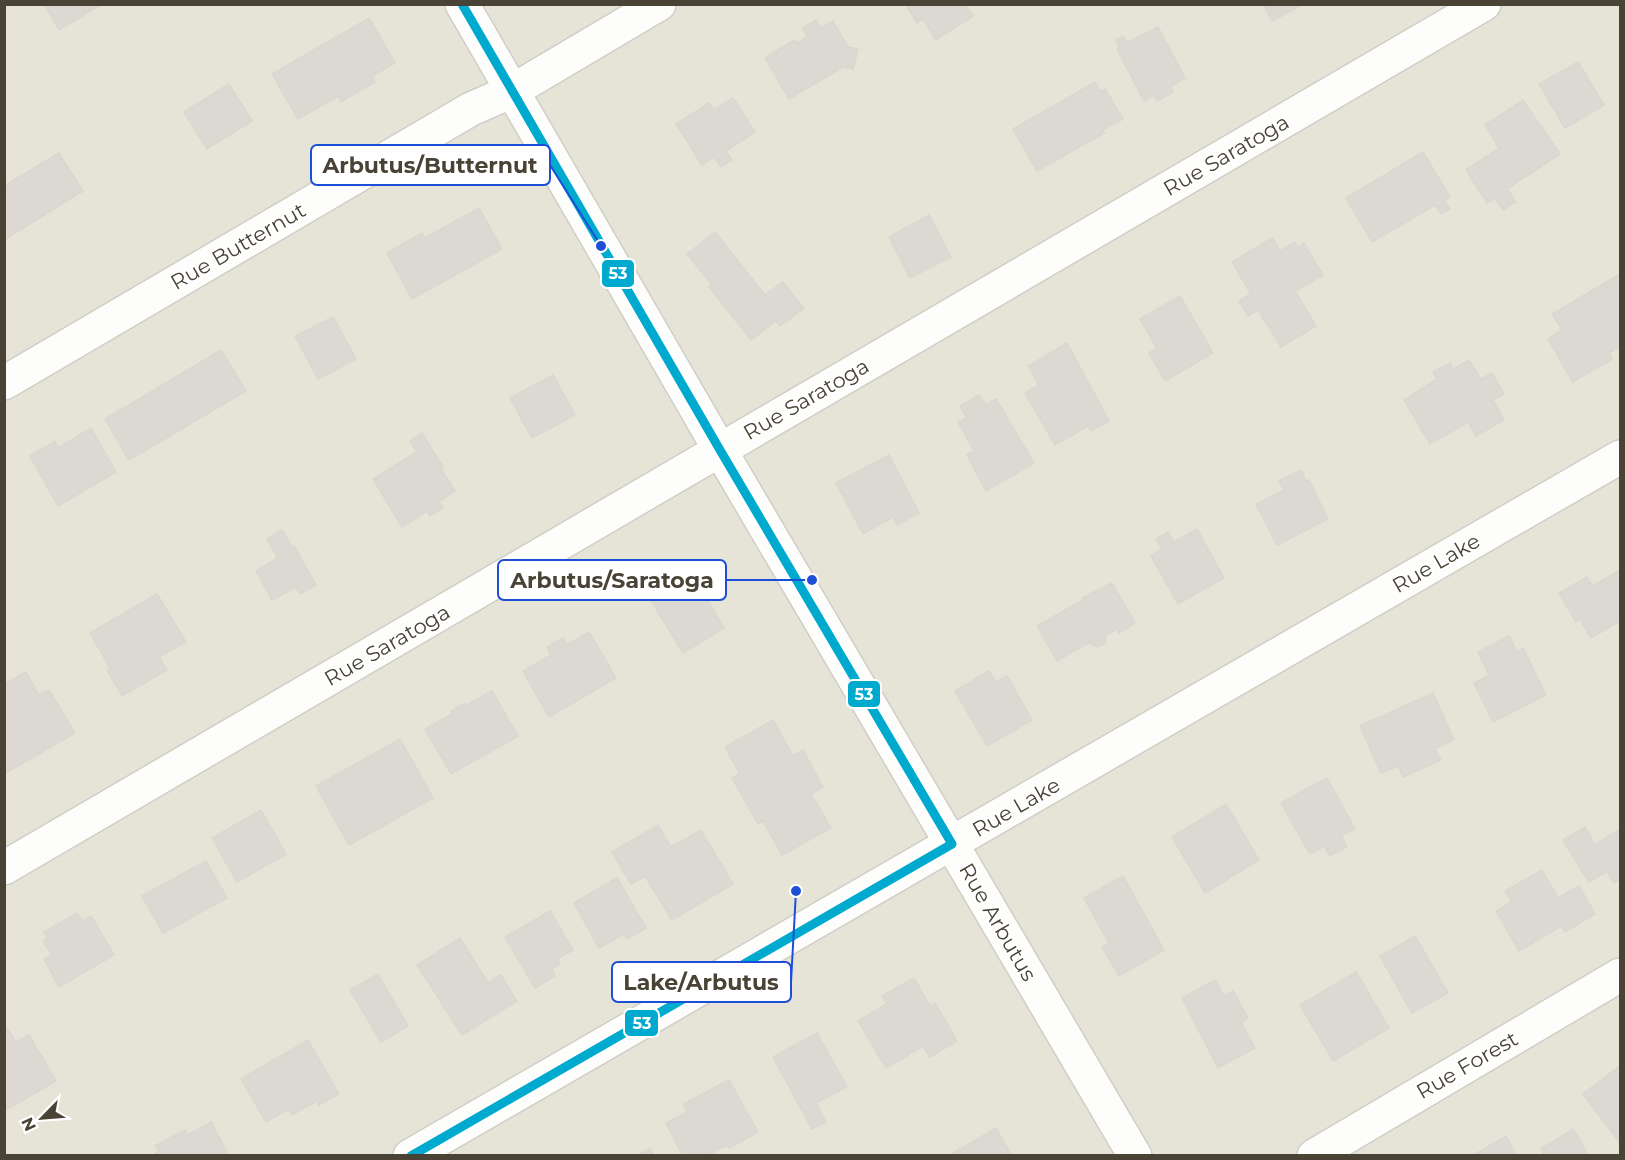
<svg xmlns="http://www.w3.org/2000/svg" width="1625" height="1160" font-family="Montserrat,sans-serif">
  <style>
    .residential { fill: #e6e3d7 }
    .building { fill: #dcd9d2; stroke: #dad7d0; stroke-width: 1.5 }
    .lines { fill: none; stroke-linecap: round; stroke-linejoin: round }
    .minor-casing { stroke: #d0cec7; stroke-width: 36 }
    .minor { stroke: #fdfdfc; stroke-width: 33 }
    .bus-1-casing { stroke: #fff; stroke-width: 14 }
    .bus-1 { stroke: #00a9ce; stroke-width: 9 }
    .labels { text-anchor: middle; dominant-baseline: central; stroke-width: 4.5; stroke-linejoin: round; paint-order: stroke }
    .street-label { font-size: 21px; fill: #494335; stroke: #fff }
    .leader { fill: none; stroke: #1d4ed8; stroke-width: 2 }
    .callout-dot { fill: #1d4ed8; stroke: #fff; stroke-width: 2 }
    .callout { fill: #fff; stroke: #1d4ed8; stroke-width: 2 }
    .callout-label { font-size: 22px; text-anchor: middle; font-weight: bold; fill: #494335 }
    .line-badge { stroke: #fff; stroke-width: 2 }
    .badge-label { font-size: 16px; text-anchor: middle; font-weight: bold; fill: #fff }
  </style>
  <rect width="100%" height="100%" fill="#f2f0ea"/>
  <!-- residential -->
  <rect class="residential" x="5" y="5" width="1615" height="1150"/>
  <!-- building -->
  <g class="building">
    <polygon points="44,4 102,4 59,30"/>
    <polygon points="905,4 965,4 973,16 936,40 923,19 917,23"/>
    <polygon points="1263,4 1304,4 1272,21"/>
    <polygon points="369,18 395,63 372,76 375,82 341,102 338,96 298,119 272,74"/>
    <polygon points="816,20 821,28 833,21 848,47 858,49 853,69 843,67 789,99 765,58 794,40 797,43 807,37 803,28"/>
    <polygon points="1158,27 1185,78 1171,86 1173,92 1157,101 1154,95 1144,101 1117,49 1119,47 1116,40 1123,36 1127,43"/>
    <polygon points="1578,62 1604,105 1565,128 1539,84"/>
    <polygon points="1095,82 1100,91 1105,89 1123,119 1102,130 1104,133 1037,171 1013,129"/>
    <polygon points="229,84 252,121 207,149 184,112"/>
    <polygon points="733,98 755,132 726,151 732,160 721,167 714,157 702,165 676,124 709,103 714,110"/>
    <polygon points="1523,100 1560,154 1507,189 1516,202 1503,210 1495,198 1487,203 1466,170 1499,148 1485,125"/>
    <polygon points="1423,152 1450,197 1444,201 1450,209 1441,214 1435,205 1372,242 1346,198"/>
    <polygon points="59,153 83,191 4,240 4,186"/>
    <polygon points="479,208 502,249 412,299 387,253 422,233 425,238"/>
    <polygon points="929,215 951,257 910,278 889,237"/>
    <polygon points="715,232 765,295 783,282 804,308 780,326 776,321 751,340 709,287 712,285 687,254"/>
    <polygon points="1272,238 1280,251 1295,242 1298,247 1304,243 1323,275 1295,291 1316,326 1281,347 1258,310 1248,316 1239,301 1251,294 1232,262"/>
    <polygon points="1620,274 1620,346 1609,353 1612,359 1573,382 1548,339 1562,330 1552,314"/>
    <polygon points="1180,296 1213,353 1165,381 1149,353 1157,348 1140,319"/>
    <polygon points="333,317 356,359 318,379 295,336"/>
    <polygon points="1067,343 1109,421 1091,431 1088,426 1055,445 1025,393 1039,385 1028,366"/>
    <polygon points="221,350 246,391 129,460 105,419"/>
    <polygon points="1469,360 1481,379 1492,373 1504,394 1493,400 1504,420 1476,436 1468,422 1430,444 1404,400 1437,379 1433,372 1450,363 1453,369"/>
    <polygon points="553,375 575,415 532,438 510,398"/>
    <polygon points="979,395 986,405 996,399 1034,463 986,491 967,455 974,451 958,422 967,418 960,406"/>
    <polygon points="91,428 116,472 58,506 30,456 55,441 58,448"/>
    <polygon points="422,433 443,467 441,469 455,491 438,502 443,508 430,516 427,511 402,527 373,479 417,452 410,441"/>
    <polygon points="889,455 919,513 897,525 893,517 863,534 836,483"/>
    <polygon points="1301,470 1306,481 1309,480 1328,519 1277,545 1256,504 1284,490 1279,481"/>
    <polygon points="1197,529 1224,578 1178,604 1151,556 1162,549 1156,539 1168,532 1174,542"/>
    <polygon points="282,530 292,547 294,546 316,585 300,594 296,587 272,600 256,571 278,558 267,539"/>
    <polygon points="1620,570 1620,621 1591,638 1580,619 1576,622 1559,593 1587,577 1593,586"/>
    <polygon points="691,572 724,628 683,653 649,597"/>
    <polygon points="1112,583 1135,623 1119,633 1117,629 1106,635 1105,643 1098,647 1092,645 1090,642 1057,661 1037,626 1083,600 1082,598"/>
    <polygon points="157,594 186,642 159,657 167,670 122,696 107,670 110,668 90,633"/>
    <polygon points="589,632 616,678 549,717 523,671 551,655 547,647 563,638 567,645"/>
    <polygon points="1509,636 1517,652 1523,648 1546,695 1493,722 1474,683 1489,675 1478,652"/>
    <polygon points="989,671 996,682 1007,676 1032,720 987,746 955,691"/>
    <polygon points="26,672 39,695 49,690 75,733 4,774 4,684"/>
    <polygon points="492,691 518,736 451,774 425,729 452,714 451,711 465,703 466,705"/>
    <polygon points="1433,693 1454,740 1435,749 1441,760 1403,777 1398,766 1381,773 1360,726"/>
    <polygon points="773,720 793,756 803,750 823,787 811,794 831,828 782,855 763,821 758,824 732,778 740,774 725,747"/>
    <polygon points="400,739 433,798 349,845 316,786"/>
    <polygon points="1327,778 1355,829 1341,836 1347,847 1330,856 1324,846 1310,854 1281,803"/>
    <polygon points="1226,804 1259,860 1205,893 1172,837"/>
    <polygon points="261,810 286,854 237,882 212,838"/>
    <polygon points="658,825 671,847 701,830 733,884 672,920 645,876 631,884 612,852"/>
    <polygon points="1585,827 1595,845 1620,829 1620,879 1614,883 1607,871 1589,882 1563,840"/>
    <polygon points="206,861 227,898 163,933 142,896"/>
    <polygon points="1542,870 1558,898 1579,886 1595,914 1565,932 1561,926 1519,951 1496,911 1512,902 1505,891"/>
    <polygon points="1123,876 1164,950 1119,976 1102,947 1109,943 1084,898"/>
    <polygon points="617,878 646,928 627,939 624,934 599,948 574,903"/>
    <polygon points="550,911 573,950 557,959 560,964 552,969 555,976 535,988 505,937"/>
    <polygon points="77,913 82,921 91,916 114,955 59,987 44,959 52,955 43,941 48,938 44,932"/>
    <polygon points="1415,936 1448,993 1412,1013 1380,956"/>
    <polygon points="460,938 488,983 501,975 517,1001 462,1035 417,965"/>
    <polygon points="1356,972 1389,1028 1333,1061 1300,1005"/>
    <polygon points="378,974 408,1026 381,1042 350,990"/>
    <polygon points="914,978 930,1006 935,1003 957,1041 930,1057 923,1046 886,1068 858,1021 887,1004 882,996"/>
    <polygon points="1215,980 1224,996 1233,991 1248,1018 1241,1022 1255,1048 1218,1068 1182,998"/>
    <polygon points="7,1028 16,1042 29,1035 56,1081 4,1111 4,1029"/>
    <polygon points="817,1033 847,1087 816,1103 826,1122 812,1129 773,1057"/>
    <polygon points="308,1040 339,1094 319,1105 317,1101 292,1115 289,1109 266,1122 241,1079"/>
    <polygon points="1620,1066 1620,1143 1583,1094"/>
    <polygon points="729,1080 758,1132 729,1148 727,1145 706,1156 683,1156 666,1123 687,1112 683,1104"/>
    <polygon points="211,1122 229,1156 151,1156 159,1151 155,1146 185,1130 188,1135"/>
    <polygon points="996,1128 1012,1156 954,1156 953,1153"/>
    <polygon points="1573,1129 1589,1156 1545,1156 1541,1149"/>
    <polygon points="1506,1136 1517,1156 1472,1156"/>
    <polygon points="650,1148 655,1156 636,1156"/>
  </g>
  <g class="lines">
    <!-- minor casing -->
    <g class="minor-casing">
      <g id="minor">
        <polyline points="462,4 720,450 1135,1156"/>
        <polyline points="4,383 471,109 512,91 659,4"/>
        <polyline points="4,868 1484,4"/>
        <polyline points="410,1156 1620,457"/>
        <polyline points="1314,1156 1620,975"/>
      </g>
    </g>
    <!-- minor -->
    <use href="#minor" class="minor"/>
    <!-- bus-1 casing -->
    <g class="bus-1-casing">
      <polyline id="bus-1" points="411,1156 952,844 720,450 462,4"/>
    </g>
    <!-- bus-1 -->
    <use href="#bus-1" class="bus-1"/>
  </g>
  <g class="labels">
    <!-- street labels -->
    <g class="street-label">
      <text transform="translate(1226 155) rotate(-30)">Rue Saratoga</text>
      <text transform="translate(238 246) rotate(-30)">Rue Butternut</text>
      <text transform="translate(806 399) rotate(-30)">Rue Saratoga</text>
      <text transform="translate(1436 563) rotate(-30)">Rue Lake</text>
      <text transform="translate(387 645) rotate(-30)">Rue Saratoga</text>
      <text transform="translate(1016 807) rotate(-30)">Rue Lake</text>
      <text transform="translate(998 922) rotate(60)">Rue Arbutus</text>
      <text transform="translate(1467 1065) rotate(-30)">Rue Forest</text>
    </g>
  </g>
  <!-- callouts -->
  <path class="leader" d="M601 246L550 165M812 580L726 580M796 891L791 982"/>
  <g class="callout-dot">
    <circle cx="601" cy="246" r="6"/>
    <circle cx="812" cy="580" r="6"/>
    <circle cx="796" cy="891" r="6"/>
  </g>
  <g class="callout">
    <rect x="311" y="145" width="239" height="40" rx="6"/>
    <rect x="498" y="560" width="228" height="40" rx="6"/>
    <rect x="612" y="962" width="179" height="40" rx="6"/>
  </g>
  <g class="callout-label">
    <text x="430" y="173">Arbutus/Butternut</text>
    <text x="612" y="588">Arbutus/Saratoga</text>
    <text x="701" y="990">Lake/Arbutus</text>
  </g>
  <g class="line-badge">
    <rect x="601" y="259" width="34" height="29" rx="6" fill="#00a9ce"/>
    <rect x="847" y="680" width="34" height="28" rx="6" fill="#00a9ce"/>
    <rect x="624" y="1009" width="35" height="28" rx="6" fill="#00a9ce"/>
  </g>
  <g class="badge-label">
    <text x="618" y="279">53</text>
    <text x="864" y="700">53</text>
    <text x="642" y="1029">53</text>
  </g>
  <!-- border -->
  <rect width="1625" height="1160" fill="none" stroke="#494335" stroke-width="12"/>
  <!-- north arrow -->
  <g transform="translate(42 1118) rotate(245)" stroke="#ffffff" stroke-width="4.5" paint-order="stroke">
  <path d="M0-4.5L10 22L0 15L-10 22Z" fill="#494335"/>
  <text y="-9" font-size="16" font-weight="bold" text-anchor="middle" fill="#494335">N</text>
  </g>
</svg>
